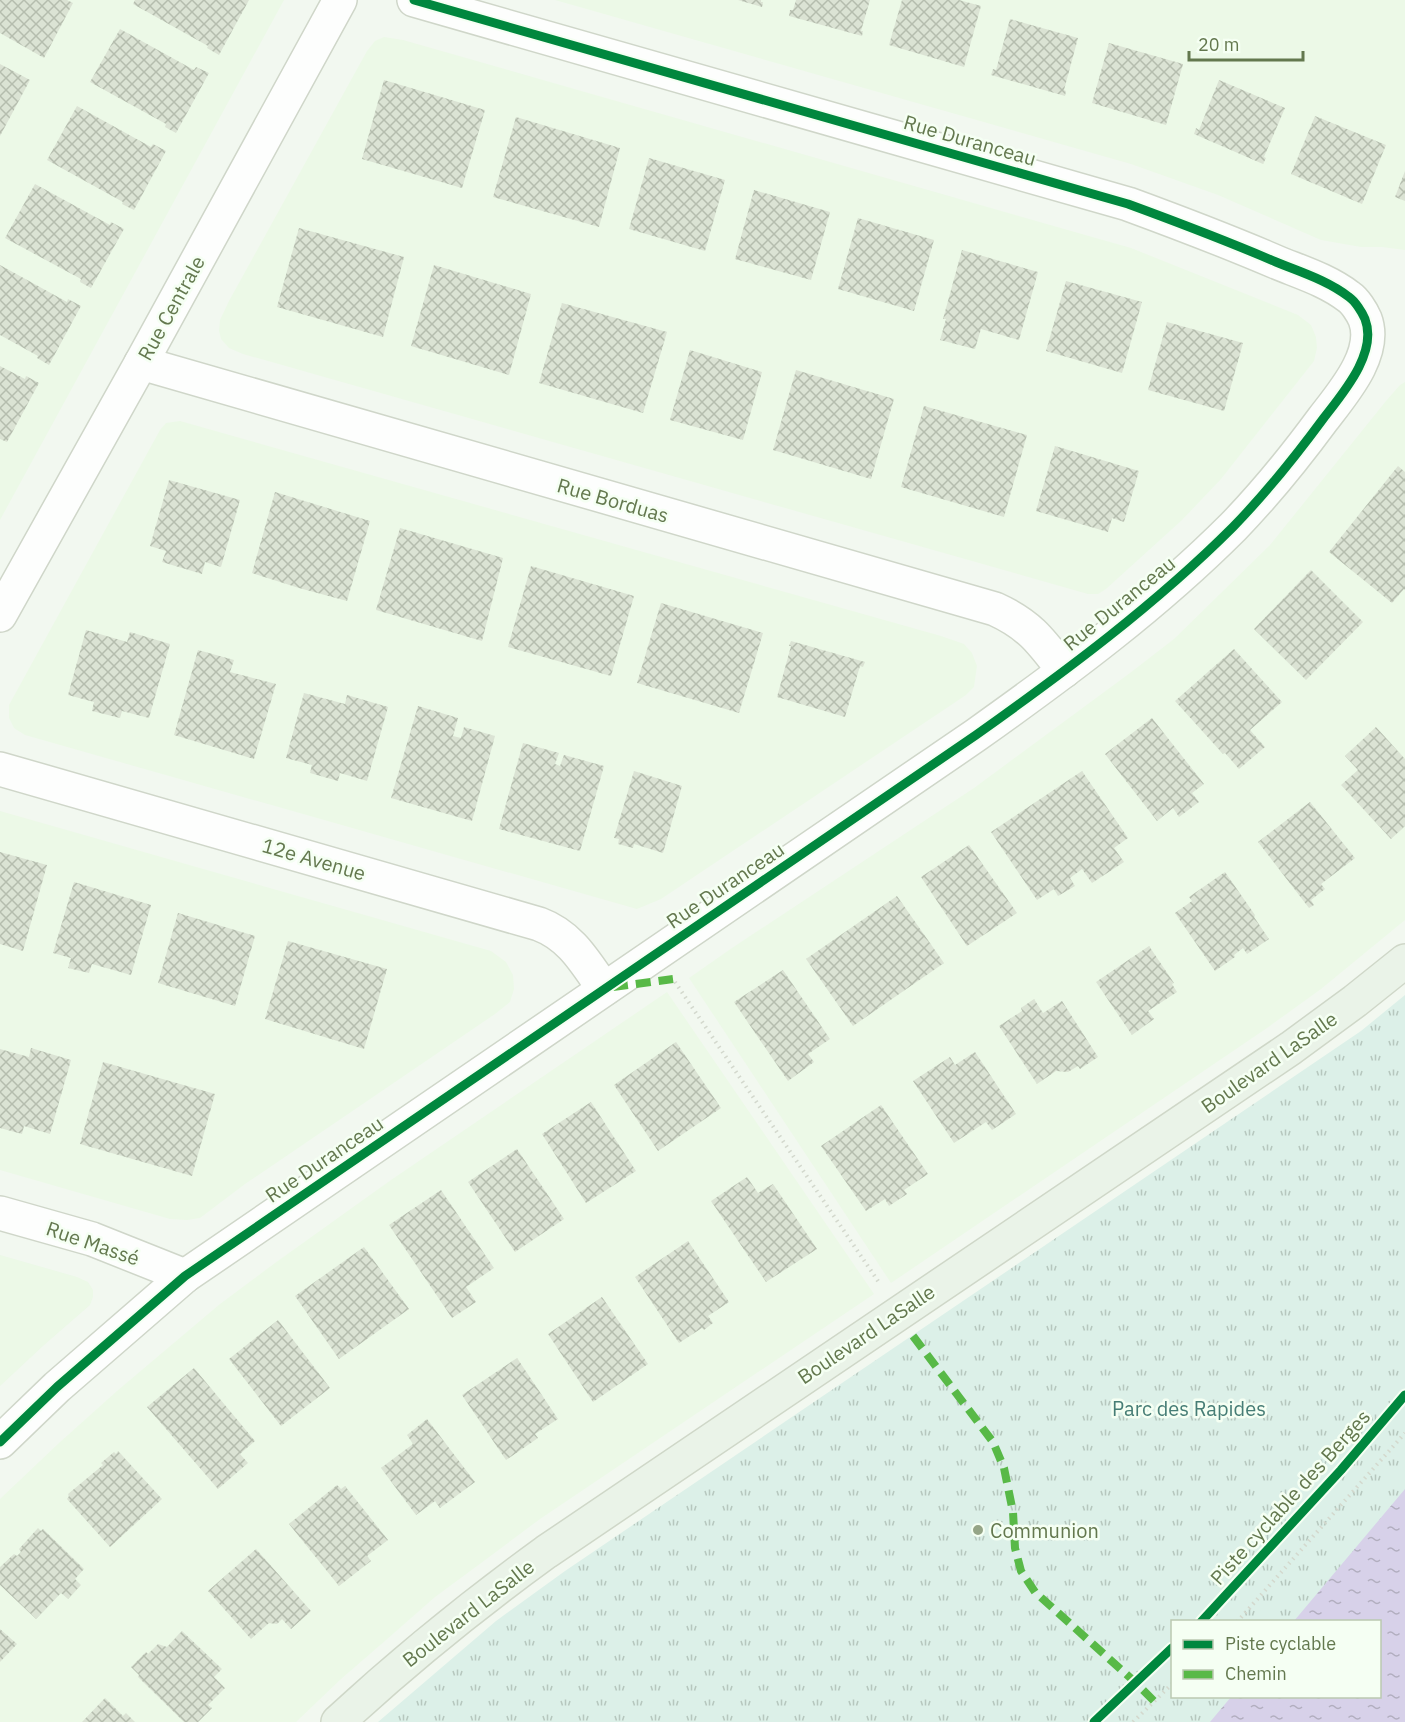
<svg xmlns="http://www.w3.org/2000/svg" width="1405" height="1722" font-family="'IBM Plex Sans',sans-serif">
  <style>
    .residential { fill: #ecf9e7 }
    .park { fill: url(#park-tufts); fill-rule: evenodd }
    .water { fill: url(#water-ripples) }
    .building { fill: url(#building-cross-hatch) }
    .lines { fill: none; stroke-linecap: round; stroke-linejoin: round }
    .minor-casing { stroke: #cfd6c9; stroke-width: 36 }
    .major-casing { stroke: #cfd7c8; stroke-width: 36 }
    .path { stroke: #d3d8cd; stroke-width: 4; stroke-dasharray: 1.5 4.5; stroke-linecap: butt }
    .minor { stroke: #fdfefd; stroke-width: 33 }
    .major { stroke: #eaf3e8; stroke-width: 33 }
    .quiet { stroke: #58b947; stroke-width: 8; stroke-dasharray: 15 8; stroke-linecap: butt }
    .cycleway-casing { stroke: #f5fff3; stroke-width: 13 }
    .cycleway { stroke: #00873e; stroke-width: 9 }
    .poi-dot { fill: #95a587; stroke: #f5fff3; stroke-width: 2 }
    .labels { text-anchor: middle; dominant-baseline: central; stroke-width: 5; stroke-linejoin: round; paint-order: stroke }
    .street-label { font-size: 20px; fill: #63784e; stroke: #f5fff3 }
    .park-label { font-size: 20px; fill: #467d75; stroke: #f5fff3 }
    .poi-label { font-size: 20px; fill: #63784e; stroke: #f5fff3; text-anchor: start }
  </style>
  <defs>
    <pattern id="park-tufts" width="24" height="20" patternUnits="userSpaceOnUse" patternTransform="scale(1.5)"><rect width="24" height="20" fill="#dcf0e8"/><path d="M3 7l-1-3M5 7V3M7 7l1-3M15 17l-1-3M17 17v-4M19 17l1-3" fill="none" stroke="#b6c7be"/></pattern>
    <pattern id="water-ripples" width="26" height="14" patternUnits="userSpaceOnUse" patternTransform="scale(1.5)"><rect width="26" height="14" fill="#d7d1e9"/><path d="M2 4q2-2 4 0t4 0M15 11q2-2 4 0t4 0" fill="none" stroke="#b2aebf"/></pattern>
    <pattern id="building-cross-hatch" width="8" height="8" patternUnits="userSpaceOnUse" patternTransform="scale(1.5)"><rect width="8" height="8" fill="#dbe3d4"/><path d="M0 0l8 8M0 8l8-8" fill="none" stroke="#b5bdae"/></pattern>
  </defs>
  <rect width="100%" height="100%" fill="#f2f8f0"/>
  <!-- residential -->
  <g class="residential">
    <polygon points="0,0 284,0 0,520"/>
    <polygon points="555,0 1405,0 1405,250 1382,247 1361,247 1321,240 1218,195 1131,164"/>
    <polygon points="384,37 403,40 1131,248 1298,315 1311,325 1316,337 1317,348 1314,361 1221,479 1182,520 1106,589 1098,594 1088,594 243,354 229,348 221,339 219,331 220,320 229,301 367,51 375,41"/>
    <polygon points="1405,382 1405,920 1321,989 1267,1028 891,1283 689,978 732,948 974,788 1130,673 1174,639 1270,545 1386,401 1400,385"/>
    <polygon points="180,421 941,636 964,644 972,653 977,666 974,687 966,695 661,899 637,909 25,735 14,728 9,718 9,705 160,430 166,423"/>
    <polygon points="0,811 491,951 506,962 513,975 514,989 510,1002 495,1014 245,1184 200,1218 187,1220 170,1219 0,1170"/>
    <polygon points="667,992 874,1294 540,1519 477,1566 435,1597 386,1640 341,1679 296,1722 0,1722 0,1499 59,1443 117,1391 220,1304 275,1263 391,1180"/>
    <polygon points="0,1255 77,1277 88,1282 93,1290 93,1297 90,1305 44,1345 0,1386"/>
  </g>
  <!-- park -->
  <path class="park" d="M1405,995V1722H378L496,1621L565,1571L1361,1031ZM1172,1622H1380V1696H1172Z"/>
  <!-- water -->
  <polygon class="water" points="1405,1489 1405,1722 1210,1722 1231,1697 1380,1696 1380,1622 1294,1621"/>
  <!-- building -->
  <g class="building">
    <polygon points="0,0 67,0 73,3 44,58 0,33"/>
    <polygon points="135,0 249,0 219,55 207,48 208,46 133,4"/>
    <polygon points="738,0 761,0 761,2 763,2 762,7"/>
    <polygon points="796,0 870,0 861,31 863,31 862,36 789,16 790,10 793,10"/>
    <polygon points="902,0 959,0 981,6 964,67 889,45"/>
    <polygon points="1010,19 1078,38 1064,90 1066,91 1065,96 991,75 993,69 996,70"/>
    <polygon points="120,29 194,70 196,67 209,73 176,133 165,127 166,124 90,82"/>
    <polygon points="1109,43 1183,64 1166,125 1092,103"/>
    <polygon points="0,64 30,80 0,136"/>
    <polygon points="384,80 485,110 462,188 362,159"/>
    <polygon points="1219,80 1285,108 1264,157 1266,158 1263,164 1194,134 1196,128 1199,130"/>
    <polygon points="77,106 151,147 153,144 166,151 134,210 122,204 123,202 47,160"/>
    <polygon points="1315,116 1386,145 1362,204 1291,174"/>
    <polygon points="516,117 620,148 599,227 493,197"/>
    <polygon points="649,158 725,180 705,251 629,229"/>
    <polygon points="1405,171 1405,201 1395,197"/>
    <polygon points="35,184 110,225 111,222 124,229 91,288 80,282 81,279 5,238"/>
    <polygon points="754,190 830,212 811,280 735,259"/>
    <polygon points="858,218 934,240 914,311 838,289"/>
    <polygon points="299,228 404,257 383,337 277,307"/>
    <polygon points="962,250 1038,272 1019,340 981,329 975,349 940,340 946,319 943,319"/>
    <polygon points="0,265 67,302 68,299 81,306 49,365 37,358 38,356 0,335"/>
    <polygon points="434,265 531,294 509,375 411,346"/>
    <polygon points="1066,281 1142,302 1122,373 1046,351"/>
    <polygon points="562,303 667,332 643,413 539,383"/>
    <polygon points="1167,322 1243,343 1224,411 1148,390"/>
    <polygon points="690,350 762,372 743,440 670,420"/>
    <polygon points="0,366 25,379 26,376 39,383 7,442 0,439"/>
    <polygon points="796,370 894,399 871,479 773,450"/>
    <polygon points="924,406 1027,435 1004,517 901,487"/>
    <polygon points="1055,446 1139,471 1124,522 1112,518 1108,532 1036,511"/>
    <polygon points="1398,466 1405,472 1405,590 1404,589 1392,603 1329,552"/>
    <polygon points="169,480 240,500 221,567 205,562 202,574 162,562 166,551 150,546"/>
    <polygon points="275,492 370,521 347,601 299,588 252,573"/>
    <polygon points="400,528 503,558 482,641 376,610"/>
    <polygon points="531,566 634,596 611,676 508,647"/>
    <polygon points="1311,570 1363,622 1306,680 1254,629"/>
    <polygon points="661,603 763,633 739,713 637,683"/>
    <polygon points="86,630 127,642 130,632 170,644 149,718 122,711 120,718 92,711 94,702 68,695"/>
    <polygon points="791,641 865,662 863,667 860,666 845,717 777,697 791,646 789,646"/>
    <polygon points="1234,649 1282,702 1250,730 1265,747 1239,769 1225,753 1223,754 1175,701"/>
    <polygon points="198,650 234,660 230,672 276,684 254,759 174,735"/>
    <polygon points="304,693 345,704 347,695 388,707 367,781 340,773 338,781 310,773 312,765 286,758"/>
    <polygon points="418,706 458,718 453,736 461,738 464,727 495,736 472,821 391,798"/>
    <polygon points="1152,718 1204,784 1192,793 1199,802 1179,817 1173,808 1157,821 1105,754"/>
    <polygon points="1376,727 1405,759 1405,826 1391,839 1341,785 1358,770 1345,756"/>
    <polygon points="523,743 559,753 555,764 560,766 564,755 604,766 580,851 499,829"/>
    <polygon points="634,771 682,786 663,853 634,844 633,848 618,844 619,839 614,838"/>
    <polygon points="1082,771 1128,838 1114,848 1124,862 1092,883 1082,869 1070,878 1075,886 1058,896 1054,889 1037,900 991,832"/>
    <polygon points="1310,802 1355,858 1321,884 1325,889 1311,900 1314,905 1309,908 1258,842"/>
    <polygon points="969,845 1017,913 967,946 921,877"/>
    <polygon points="0,852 47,865 23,951 0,944"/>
    <polygon points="1225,872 1255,915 1254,917 1269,939 1247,954 1243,948 1234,955 1235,957 1215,971 1175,913 1192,901 1189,897"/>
    <polygon points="74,882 151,905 131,975 92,964 89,973 68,968 71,958 53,953"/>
    <polygon points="897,896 944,963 853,1026 806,959"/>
    <polygon points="178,913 255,936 235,1006 158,983"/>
    <polygon points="288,941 387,969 364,1049 265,1019"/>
    <polygon points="1149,946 1174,983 1172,984 1177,992 1148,1011 1154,1019 1132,1035 1096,982"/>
    <polygon points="783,970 830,1039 808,1054 814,1062 788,1081 734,1002"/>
    <polygon points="1034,999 1043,1013 1062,1001 1098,1057 1080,1069 1078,1066 1068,1072 1056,1071 1037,1084 999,1026 1022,1011 1021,1008"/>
    <polygon points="676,1042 721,1108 658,1151 614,1085"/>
    <polygon points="31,1048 71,1060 50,1134 24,1126 22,1134 0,1128 0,1049 29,1057"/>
    <polygon points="975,1052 1016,1114 992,1130 986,1122 954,1143 913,1081 950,1057 955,1065"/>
    <polygon points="103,1062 215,1094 192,1176 80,1144"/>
    <polygon points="591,1102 636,1171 586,1203 542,1134"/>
    <polygon points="881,1105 928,1174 904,1190 907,1194 889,1206 885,1199 866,1211 821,1146"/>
    <polygon points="517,1149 564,1219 515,1252 468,1182"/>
    <polygon points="747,1177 758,1193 773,1184 817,1249 766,1282 711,1201"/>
    <polygon points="441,1190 494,1268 466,1287 476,1302 452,1318 389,1225"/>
    <polygon points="688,1241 729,1302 708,1316 713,1323 704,1330 702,1328 679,1343 635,1277"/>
    <polygon points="364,1247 409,1309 339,1359 295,1296"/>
    <polygon points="602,1297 648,1364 593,1402 548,1334"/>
    <polygon points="278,1320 330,1388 281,1426 229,1359"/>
    <polygon points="517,1358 558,1419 535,1434 538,1438 506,1460 462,1395"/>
    <polygon points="194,1368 255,1441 240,1454 248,1463 218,1489 147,1407"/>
    <polygon points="427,1419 475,1482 440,1508 435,1501 416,1515 381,1468 413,1444 407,1435"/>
    <polygon points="118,1451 162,1499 110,1547 67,1499 69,1496 68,1494 103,1465 101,1463 114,1452 116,1454"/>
    <polygon points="337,1485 341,1489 345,1486 388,1540 367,1556 371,1561 339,1586 289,1524"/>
    <polygon points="38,1528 41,1531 43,1529 84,1569 75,1579 81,1585 68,1599 61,1593 36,1619 0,1585 0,1567 14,1554 17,1556 21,1552 19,1549"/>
    <polygon points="256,1549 311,1611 291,1629 282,1619 277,1624 269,1623 251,1639 208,1591"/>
    <polygon points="0,1629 17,1644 0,1662"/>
    <polygon points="182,1631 222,1669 214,1677 225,1688 208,1705 212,1708 198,1722 184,1722 138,1677 139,1675 131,1667 146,1652 148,1654 158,1644 167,1647"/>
    <polygon points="105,1698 123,1716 126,1713 135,1722 82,1722"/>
  </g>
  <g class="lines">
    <!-- minor casing -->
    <g class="minor-casing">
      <g id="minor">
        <path d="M141,363L995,609C1030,625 1041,641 1064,671"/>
        <polyline points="0,615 141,363 340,0"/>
        <path d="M0,769L539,924C571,936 585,962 604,989"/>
        <polyline points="0,1213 92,1239 185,1276"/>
        <path d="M0,1442L57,1387L185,1276L976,735C1066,671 1155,605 1233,527C1266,493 1295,457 1323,419C1343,393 1378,353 1365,319C1362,312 1355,301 1349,297C1327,280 1300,272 1276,262C1227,241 1177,222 1128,204L414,0"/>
      </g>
    </g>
    <!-- major casing -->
    <g class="major-casing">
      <path id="major" d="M338,1722C404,1661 473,1605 546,1552L1291,1048L1355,1001L1405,961"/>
    </g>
    <!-- path -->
    <g class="path">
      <polyline points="675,982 880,1284"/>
      <polyline points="1237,1622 1405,1433"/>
      <polyline points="1133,1722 1172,1684"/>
    </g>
    <!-- minor -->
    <use href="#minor" class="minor"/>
    <!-- major -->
    <use href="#major" class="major"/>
    <!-- quiet -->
    <g class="quiet">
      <polyline points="613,987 673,979"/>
      <polyline points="913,1336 993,1442 1004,1468 1013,1512 1015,1548 1021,1571 1035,1592 1136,1683 1154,1701"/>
    </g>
    <!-- cycleway casing -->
    <g class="cycleway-casing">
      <g id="cycleway">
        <path d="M0,1442L57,1387L185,1276L976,735C1066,671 1155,605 1233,527C1266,493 1295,457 1323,419C1343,393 1378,353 1365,319C1362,312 1355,301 1349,297C1327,280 1300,272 1276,262C1227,241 1177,222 1128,204L414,0"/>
        <polyline points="1201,1622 1341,1470 1405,1395"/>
        <polyline points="1094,1722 1172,1648"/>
      </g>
    </g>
    <!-- cycleway -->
    <use href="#cycleway" class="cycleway"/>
  </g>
  <!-- markers -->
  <circle class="poi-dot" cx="978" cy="1530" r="6"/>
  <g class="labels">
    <!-- street labels -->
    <g class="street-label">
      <text transform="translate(970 140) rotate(16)">Rue Duranceau</text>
      <text transform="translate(171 308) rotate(-61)">Rue Centrale</text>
      <text transform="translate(613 500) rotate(16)">Rue Borduas</text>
      <text transform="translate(1119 603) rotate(-39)">Rue Duranceau</text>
      <text transform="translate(314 859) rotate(16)">12e Avenue</text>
      <text transform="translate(725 885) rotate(-34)">Rue Duranceau</text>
      <text transform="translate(1269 1062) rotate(-35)">Boulevard LaSalle</text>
      <text transform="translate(324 1159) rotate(-34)">Rue Duranceau</text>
      <text transform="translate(93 1243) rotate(19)">Rue Massé</text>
      <text transform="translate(866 1334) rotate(-34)">Boulevard LaSalle</text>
      <text transform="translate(1290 1497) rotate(-48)">Piste cyclable des Berges</text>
      <text transform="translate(468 1613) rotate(-38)">Boulevard LaSalle</text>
    </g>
    <!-- park labels -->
    <g class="park-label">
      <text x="1189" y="1408">Parc des Rapides</text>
    </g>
    <!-- poi labels -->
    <g class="poi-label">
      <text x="990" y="1530">Communion</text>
    </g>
  </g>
  <!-- legend -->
  <rect x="1171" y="1620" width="210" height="78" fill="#f5fff3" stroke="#bbc9b1" stroke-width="1.5"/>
  <rect x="1183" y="1640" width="30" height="9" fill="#00873e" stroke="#bbc9b1" stroke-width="1.5"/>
  <text x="1225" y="1650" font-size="18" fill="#63784e">Piste cyclable</text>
  <rect x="1183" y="1670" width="30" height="9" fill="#58b947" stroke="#bbc9b1" stroke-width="1.5"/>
  <text x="1225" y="1680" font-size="18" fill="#63784e">Chemin</text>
  <!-- scale -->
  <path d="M1189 51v9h114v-9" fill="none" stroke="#63784e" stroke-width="3"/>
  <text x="1198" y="51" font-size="18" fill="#63784e" stroke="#f5fff3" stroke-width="4.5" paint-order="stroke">20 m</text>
</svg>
